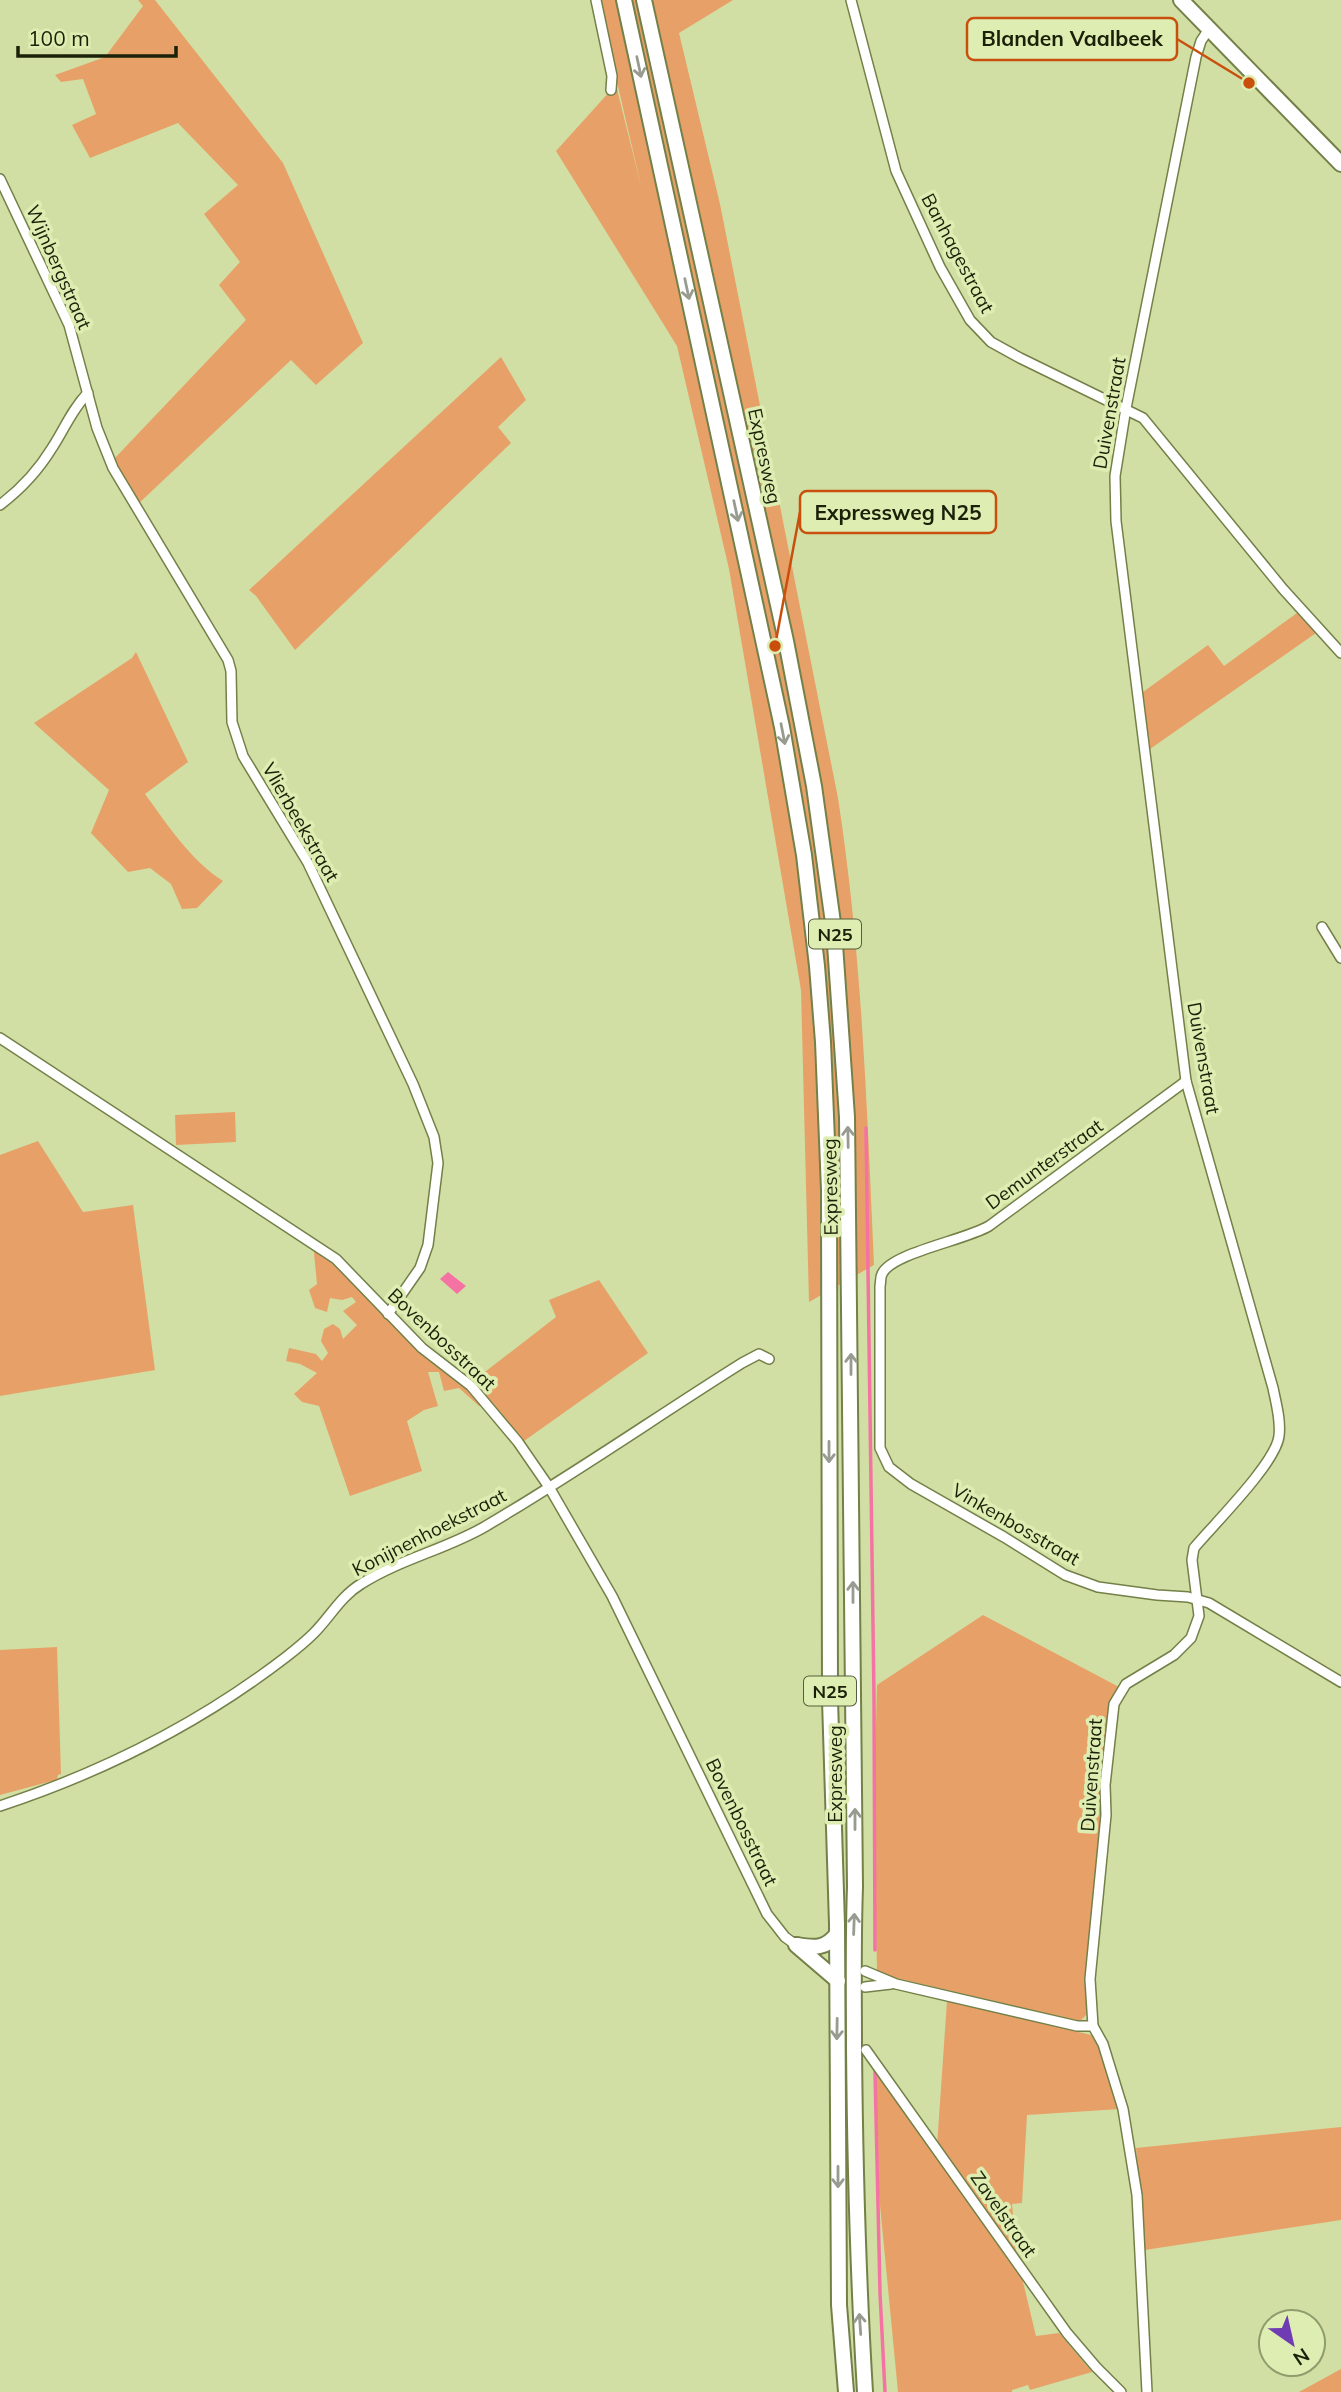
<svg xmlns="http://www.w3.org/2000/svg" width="1341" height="2392" font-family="Mulish,sans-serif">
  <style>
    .green { fill: #e7a168 }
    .water { fill: #f573a2 }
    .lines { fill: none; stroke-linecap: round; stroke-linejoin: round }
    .stream { stroke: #f573a2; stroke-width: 3.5 }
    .minor-casing { stroke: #738048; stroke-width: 12 }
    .primary-casing { stroke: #738048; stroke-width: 18 }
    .trunk-casing { stroke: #738048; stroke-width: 18 }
    .minor { stroke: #fff; stroke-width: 9 }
    .primary { stroke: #fff; stroke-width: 14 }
    .trunk { stroke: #fff; stroke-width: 14 }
    .oneway { stroke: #989b90 }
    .labels { text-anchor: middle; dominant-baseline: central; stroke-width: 7; stroke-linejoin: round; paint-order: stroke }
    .shield { fill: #deedb1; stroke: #565e3b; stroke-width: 2 }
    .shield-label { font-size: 18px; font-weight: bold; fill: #1b2009 }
    .street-label { font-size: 19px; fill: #1b2009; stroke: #deedb1 }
    .leader { fill: none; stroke: #c9500c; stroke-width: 2.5 }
    .callout-dot { fill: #c9500c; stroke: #deedb1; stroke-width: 2.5 }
    .callout { fill: #deedb1; stroke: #c9500c; stroke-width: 2.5 }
    .callout-label { font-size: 21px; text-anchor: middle; font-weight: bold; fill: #1b2009 }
  </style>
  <rect width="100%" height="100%" fill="#d1dfa4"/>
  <!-- green -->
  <g class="green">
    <polygon points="138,0 155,0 283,163 363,343 316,385 291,360 137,505 114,459 246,320 219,285 240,262 204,214 238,185 178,123 90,158 72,125 96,114 83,79 61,82 55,75 105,57 143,6"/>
    <path d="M598,0H733L679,33L720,204L838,798C862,953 867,1109 874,1265L809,1302L801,990L729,569L677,346L556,151L611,90L617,89L642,190Z"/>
    <polygon points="501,357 526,400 498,427 511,443 295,650 256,596 249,590"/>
    <polygon points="1297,613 1316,633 1150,749 1143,692 1208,645 1224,666"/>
    <path d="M136,652L188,762L145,794C167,824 191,861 223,881L197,908L182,909L171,884L150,868L128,872L91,833L109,790L34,723L132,658Z"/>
    <polygon points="235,1112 236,1142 176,1145 175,1115"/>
    <polygon points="38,1141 83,1212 133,1205 155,1370 0,1396 0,1155"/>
    <polygon points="313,1243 337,1261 422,1348 472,1382 556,1317 549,1300 599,1280 648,1353 524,1441 518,1442 486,1403 479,1406 459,1388 444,1391 439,1372 428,1372 438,1406 424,1410 407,1421 422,1471 350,1496 319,1406 302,1402 294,1394 317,1373 300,1364 286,1361 289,1348 316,1354 322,1361 328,1353 321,1341 324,1329 333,1324 340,1329 343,1339 357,1325 343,1311 356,1302 352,1297 342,1300 330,1298 327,1312 315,1308 309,1290 317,1284"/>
    <polygon points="983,1615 1119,1687 1115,1692 1109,1711 1103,1814 1088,1958 1087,2014 1080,2021 892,1977 877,1971 874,1806 877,1685"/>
    <polygon points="57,1647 61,1774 58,1775 56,1784 52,1786 52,1781 0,1795 0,1650"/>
    <polygon points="947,2001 1091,2035 1100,2046 1120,2109 1027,2115 1022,2203 1012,2204 1017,2257 1036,2336 1059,2333 1092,2372 1030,2390 1028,2385 1012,2390 1012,2392 898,2392 879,2195 876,2072 937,2146"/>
    <polygon points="1341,2127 1341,2220 1145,2250 1136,2148"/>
    <polygon points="1341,2369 1341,2392 1299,2392"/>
  </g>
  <!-- water -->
  <polygon class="water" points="448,1272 466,1286 457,1294 440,1279"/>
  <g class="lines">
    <!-- stream -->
    <g class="stream">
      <polyline points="866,1128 874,1697 875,1950"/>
      <polyline points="875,2071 880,2293 885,2392"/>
    </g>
    <!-- minor casing -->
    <g class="minor-casing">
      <g id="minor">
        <polyline points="596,0 612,76 611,90"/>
        <polyline points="851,0 896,171 940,267 970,320 991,342 1020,358 1143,418 1283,589 1341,653"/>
        <polyline points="0,179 69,325 97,428 113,468 228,660 231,671 232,722 243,756 308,863 413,1084 434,1137 438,1163 428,1245 420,1268 388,1314"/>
        <path d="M0,505C21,489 38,471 52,448C64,430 72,409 88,393"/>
        <polyline points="1322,927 1341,958"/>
        <polyline points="0,1038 336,1259 422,1348 471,1386 518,1442 549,1487 612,1596 767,1914 785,1937 796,1945"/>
        <path d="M1186,1081L989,1226C966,1240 891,1253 882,1274C880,1278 881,1282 880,1286V1448L889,1467L911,1484L1004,1537L1065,1575L1098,1587L1157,1595L1188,1597L1209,1603L1341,1682"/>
        <path d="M0,1806C103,1772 199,1724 286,1657C295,1650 305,1642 314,1633C330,1617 341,1596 361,1584C400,1559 447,1549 486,1526C573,1475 656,1417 742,1363L759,1354L769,1359"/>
        <polyline points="865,1971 896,1984 1077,2026 1093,2026"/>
        <polyline points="865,1987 891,1984"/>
        <polyline points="866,2050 1067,2333 1096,2367 1121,2392"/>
        <path d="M1147,2392L1137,2195L1123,2109L1103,2044L1093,2026L1090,1979L1106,1815L1105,1785L1114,1704L1126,1684L1174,1655L1191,1638L1199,1616L1192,1560L1194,1548C1214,1524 1276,1463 1279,1436C1281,1420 1276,1403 1273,1388L1186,1081L1116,521L1115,476L1126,408L1196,57L1201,41L1209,29"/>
      </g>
    </g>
    <!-- primary casing -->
    <g class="primary-casing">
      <polyline id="primary" points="1181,0 1341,164"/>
    </g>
    <!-- trunk casing -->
    <g class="trunk-casing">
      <g id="trunk">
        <polyline points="624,0 782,727 804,855 817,966 823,1042 829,1190 830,1700 837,1924 839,2305 846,2392"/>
        <path d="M644,0L786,641L814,786L834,930L847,1117L855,1887C853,1941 854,1994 854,2047C855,2162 858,2277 865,2392"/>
        <polyline points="796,1945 838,1981"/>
        <path d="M797,1945C814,1948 826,1949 837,1934"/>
      </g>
    </g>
    <!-- minor -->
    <use href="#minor" class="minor"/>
    <!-- primary -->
    <use href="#primary" class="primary"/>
    <!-- trunk -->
    <use href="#trunk" class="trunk"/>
  </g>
  <!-- one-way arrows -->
  <defs><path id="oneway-shaft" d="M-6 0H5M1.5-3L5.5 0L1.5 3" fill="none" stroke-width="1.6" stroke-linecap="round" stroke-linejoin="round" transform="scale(1.75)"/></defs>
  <g class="oneway">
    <use href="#oneway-shaft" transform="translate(639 67) rotate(78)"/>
    <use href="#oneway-shaft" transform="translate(687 289) rotate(78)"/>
    <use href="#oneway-shaft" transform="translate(736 511) rotate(78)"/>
    <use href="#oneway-shaft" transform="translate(783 734) rotate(79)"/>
    <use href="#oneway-shaft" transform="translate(848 1137) rotate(-91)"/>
    <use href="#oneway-shaft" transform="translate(851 1364) rotate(-90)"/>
    <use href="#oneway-shaft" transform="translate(829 1452) rotate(90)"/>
    <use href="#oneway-shaft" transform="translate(853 1592) rotate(-90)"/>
    <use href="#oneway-shaft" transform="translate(855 1819) rotate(-90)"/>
    <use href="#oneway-shaft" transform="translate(854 1924) rotate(-88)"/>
    <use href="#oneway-shaft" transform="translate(837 2029) rotate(91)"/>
    <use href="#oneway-shaft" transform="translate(838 2177) rotate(90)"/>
    <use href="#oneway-shaft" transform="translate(860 2324) rotate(-94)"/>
  </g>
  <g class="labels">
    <!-- shield labels -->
    <g class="shield">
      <rect x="809" y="919.5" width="52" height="29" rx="5"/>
      <rect x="804" y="1676.5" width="52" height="29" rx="5"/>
    </g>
    <g class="shield-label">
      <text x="835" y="934">N25</text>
      <text x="830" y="1691">N25</text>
    </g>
    <!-- street labels -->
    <g class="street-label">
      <text transform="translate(958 253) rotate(62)">Banhagestraat</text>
      <text transform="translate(59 267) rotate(66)">Wijnbergstraat</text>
      <text transform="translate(1109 413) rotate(-80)">Duivenstraat</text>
      <text transform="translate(765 456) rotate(78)">Expresweg</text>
      <text transform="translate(301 822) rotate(60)">Vlierbeekstraat</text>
      <text transform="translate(1204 1058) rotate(80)">Duivenstraat</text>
      <text transform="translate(1044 1164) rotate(-36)">Demunterstraat</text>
      <text transform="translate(830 1187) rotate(-91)">Expresweg</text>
      <text transform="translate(442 1339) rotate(43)">Bovenbosstraat</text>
      <text transform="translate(1016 1524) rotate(30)">Vinkenbosstraat</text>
      <text transform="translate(429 1532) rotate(-27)">Konijnenhoekstraat</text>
      <text transform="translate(835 1774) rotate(-90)">Expresweg</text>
      <text transform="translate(1091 1775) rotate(-86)">Duivenstraat</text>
      <text transform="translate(742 1822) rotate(64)">Bovenbosstraat</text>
      <text transform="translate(1004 2214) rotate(55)">Zavelstraat</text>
    </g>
  </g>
  <!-- callouts -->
  <path class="leader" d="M1249 83L1177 39M775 646L800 512"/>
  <g class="callout-dot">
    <circle cx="1249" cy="83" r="7"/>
    <circle cx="775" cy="646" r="7"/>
  </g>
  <g class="callout">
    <rect x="967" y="18" width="210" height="42" rx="7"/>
    <rect x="800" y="491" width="196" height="42" rx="7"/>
  </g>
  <g class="callout-label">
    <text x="1072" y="46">Blanden Vaalbeek</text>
    <text x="898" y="520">Expressweg N25</text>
  </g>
  <!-- north arrow -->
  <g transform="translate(1292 2343) rotate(146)"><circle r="33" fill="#deedb1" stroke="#909b6e" stroke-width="2"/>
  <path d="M0-5L12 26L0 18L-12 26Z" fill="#6f3cb3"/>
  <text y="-10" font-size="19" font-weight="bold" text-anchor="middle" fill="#1b2009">N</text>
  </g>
  <!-- scale -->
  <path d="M18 46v10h158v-10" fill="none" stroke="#1b2009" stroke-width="3.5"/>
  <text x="28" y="46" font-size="21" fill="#1b2009" stroke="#deedb1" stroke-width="5" paint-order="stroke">100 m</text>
</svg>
